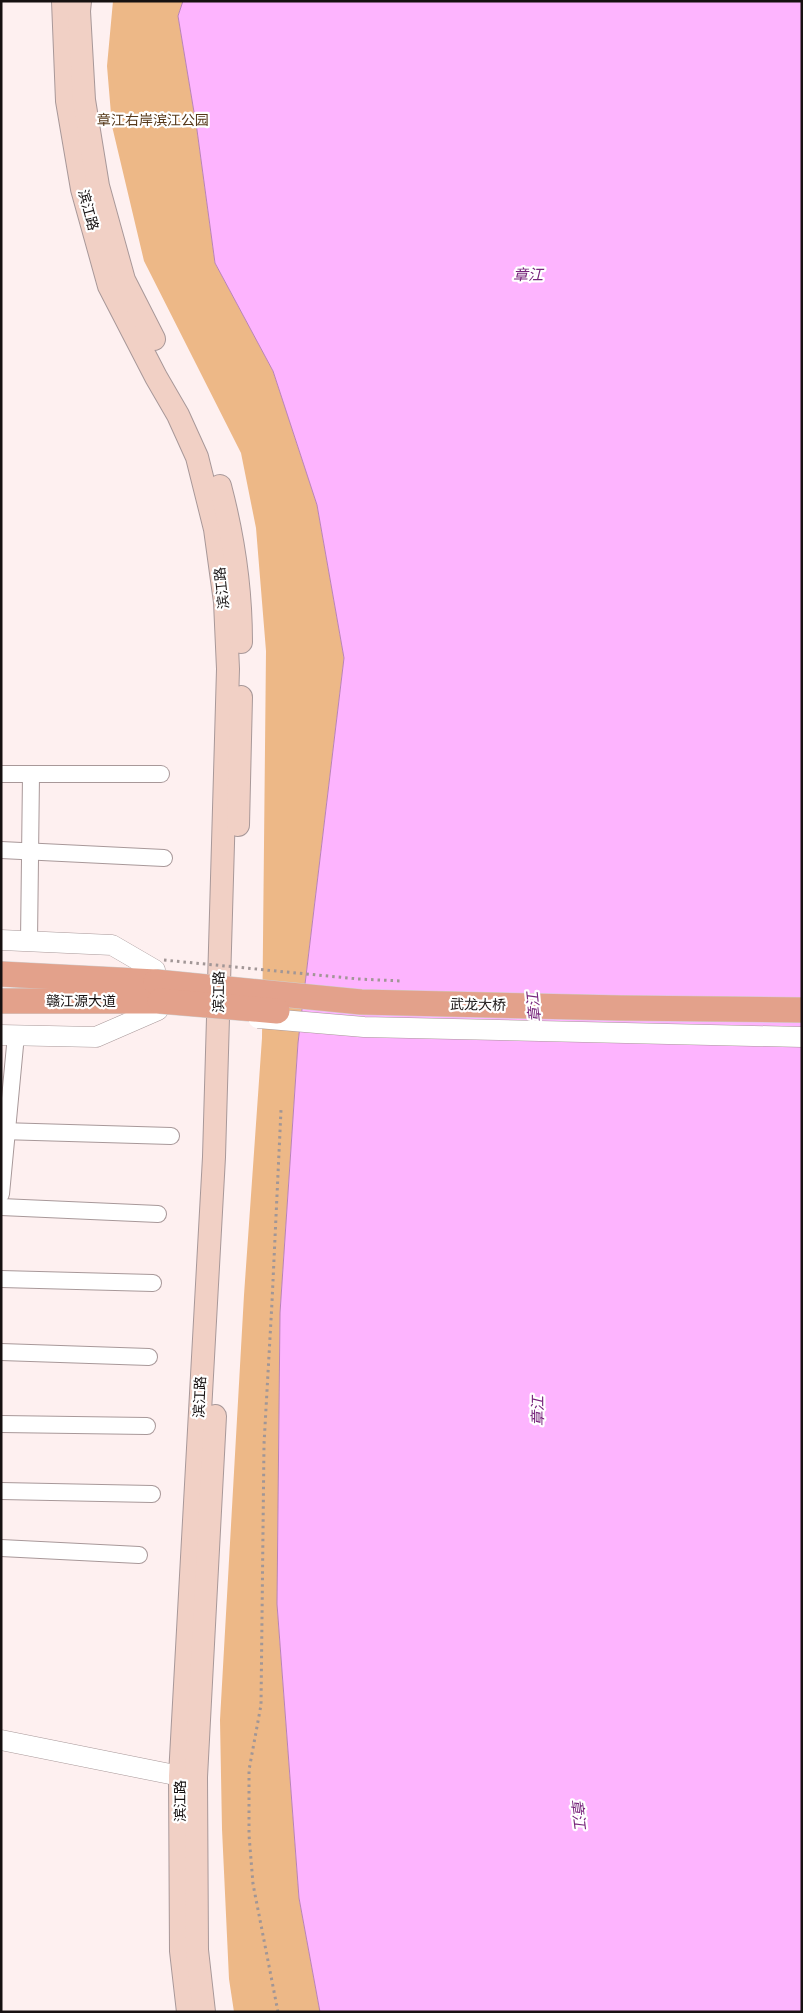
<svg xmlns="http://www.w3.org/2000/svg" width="803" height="2013" font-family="'Nunito Sans','Noto Sans SC',sans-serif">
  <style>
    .green { fill: #edb887 }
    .water { fill: #fdb4fe; stroke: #b883b7 }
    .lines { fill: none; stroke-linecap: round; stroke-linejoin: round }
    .minor-casing { stroke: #a89899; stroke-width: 18 }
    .tertiary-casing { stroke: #a89899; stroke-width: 21 }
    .secondary-casing { stroke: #a89899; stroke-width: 24 }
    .primary-casing { stroke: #d0cfcf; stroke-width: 26 }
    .path { stroke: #a19696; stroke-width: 3; stroke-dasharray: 2.5 4; stroke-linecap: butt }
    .minor { stroke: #fff; stroke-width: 16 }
    .tertiary { stroke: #fff; stroke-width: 20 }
    .secondary { stroke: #f1d0c5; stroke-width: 22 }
    .primary { stroke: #e3a18b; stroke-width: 25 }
    .tertiary-bridge-casing { stroke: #a89899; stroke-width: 21; stroke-linecap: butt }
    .primary-bridge-casing { stroke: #d0cfcf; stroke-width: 26; stroke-linecap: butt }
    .path-bridge { stroke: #a19696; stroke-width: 3; stroke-dasharray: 2.5 4; stroke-linecap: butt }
    .tertiary-bridge { stroke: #fff; stroke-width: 20 }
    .primary-bridge { stroke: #e3a18b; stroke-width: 25 }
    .labels { text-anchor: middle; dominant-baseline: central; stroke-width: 4.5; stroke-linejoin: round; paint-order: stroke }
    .park-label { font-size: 14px; fill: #563819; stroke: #fff }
    .street-label { font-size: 14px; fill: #161111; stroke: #fff }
    .water-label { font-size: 15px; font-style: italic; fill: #76237a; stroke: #fff }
  </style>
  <rect width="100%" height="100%" fill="#fef0f0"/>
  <!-- green -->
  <polygon class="green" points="113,1 183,1 178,16 197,130 215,263 273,371 317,505 344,658 298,1043 280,1313 277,1604 299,1898 320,2012 234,2012 229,1979 222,1829 220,1720 244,1295 262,1038 266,651 256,528 241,453 144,261 112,126 107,66"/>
  <!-- water -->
  <polygon class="water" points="183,1 802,1 802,2012 320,2012 299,1898 277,1604 280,1313 298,1043 344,658 317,505 273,371 215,263 197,130 178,16"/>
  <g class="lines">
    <!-- minor casing -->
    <g class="minor-casing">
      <g id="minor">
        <polyline points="1,774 161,774"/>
        <polyline points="1,850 164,858"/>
        <polyline points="29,941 31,775"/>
        <polyline points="1,1131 171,1136"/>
        <polyline points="1,1194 16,1035"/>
        <polyline points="1,1207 158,1214"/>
        <polyline points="1,1279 153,1283"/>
        <polyline points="1,1352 149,1357"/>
        <polyline points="1,1424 147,1426"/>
        <polyline points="1,1491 152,1494"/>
        <polyline points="1,1548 139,1555"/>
      </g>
    </g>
    <!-- tertiary casing -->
    <g class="tertiary-casing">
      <g id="tertiary">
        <polyline points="1,940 112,945 155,970"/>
        <polyline points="1,1035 96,1037 158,1010"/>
        <polyline points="1,1740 180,1776"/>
      </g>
    </g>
    <!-- secondary casing -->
    <g class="secondary-casing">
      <g id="secondary">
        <polyline points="63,1 67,101 82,189 109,286 156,377 178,415 197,457 215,529 225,602 228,669 214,1157 180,1776 181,1951 188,2012"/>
        <polyline points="80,1 79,11 84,100 98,186 124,280 154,339"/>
        <path d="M220,486C234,539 241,588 241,642"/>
        <polyline points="238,825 241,697"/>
        <polyline points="204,2012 197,1950 196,1777 215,1416"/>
      </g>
    </g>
    <!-- primary casing -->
    <g class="primary-casing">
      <g id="primary">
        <polyline points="1,974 156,982"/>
        <polyline points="1,1001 160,1001"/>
      </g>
    </g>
    <!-- path -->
    <polyline class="path" points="278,2012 253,1884 249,1835 249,1770 261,1705 264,1444 272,1302 281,1110"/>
    <!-- minor -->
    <use href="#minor" class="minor"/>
    <!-- tertiary -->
    <use href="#tertiary" class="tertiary"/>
    <!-- secondary -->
    <use href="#secondary" class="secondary"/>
    <!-- primary -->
    <use href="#primary" class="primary"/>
    <!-- tertiary-bridge casing -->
    <g class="tertiary-bridge-casing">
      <polyline id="tertiary-bridge" points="258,1018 364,1027 802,1037"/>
    </g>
    <!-- primary-bridge casing -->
    <g class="primary-bridge-casing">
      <g id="primary-bridge">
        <polyline points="156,982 361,1002 621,1008 802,1010"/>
        <polyline points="160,1001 277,1011"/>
      </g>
    </g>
    <!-- path-bridge -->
    <polyline class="path-bridge" points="164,960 358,979 402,981"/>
    <!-- tertiary-bridge -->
    <use href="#tertiary-bridge" class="tertiary-bridge"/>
    <!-- primary-bridge -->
    <use href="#primary-bridge" class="primary-bridge"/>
  </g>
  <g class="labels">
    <!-- park labels -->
    <g class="park-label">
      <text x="153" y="120">章江右岸滨江公园</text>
    </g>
    <!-- street labels -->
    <g class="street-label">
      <text transform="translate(88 210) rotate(75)">滨江路</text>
      <text transform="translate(222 588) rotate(-96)">滨江路</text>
      <text transform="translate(219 992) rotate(-89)">滨江路</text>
      <text x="81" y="1001">赣江源大道</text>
      <text transform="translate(478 1005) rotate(1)">武龙大桥</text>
      <text transform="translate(200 1397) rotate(-87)">滨江路</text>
      <text transform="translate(180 1801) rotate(-90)">滨江路</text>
    </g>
    <!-- water labels -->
    <g class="water-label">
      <text x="528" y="275">章江</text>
      <text transform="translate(534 1007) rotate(-96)">章江</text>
      <text transform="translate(538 1411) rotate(-90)">章江</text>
      <text transform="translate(578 1814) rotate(83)">章江</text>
    </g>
  </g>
  <!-- border -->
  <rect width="803" height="2013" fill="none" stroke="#161111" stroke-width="5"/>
</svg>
